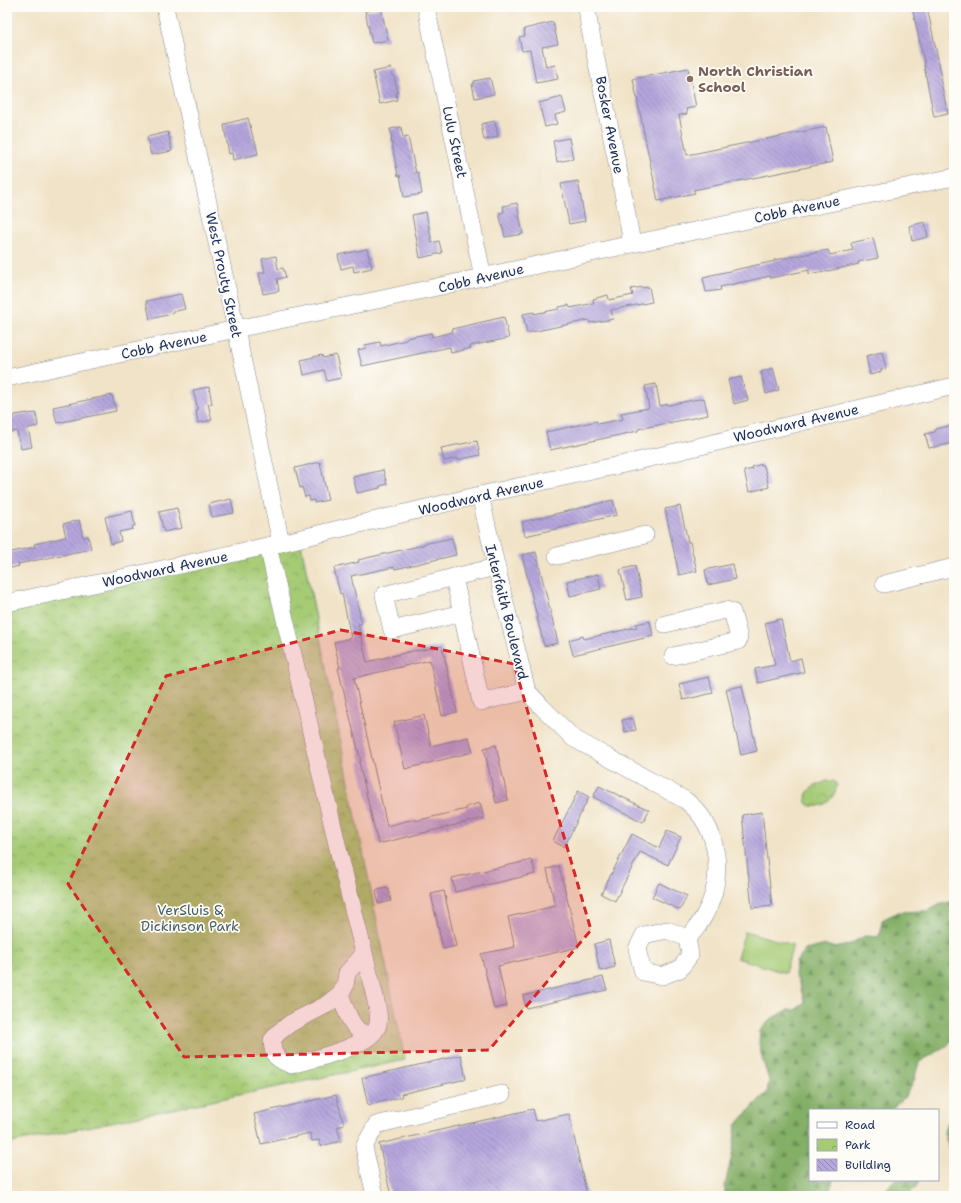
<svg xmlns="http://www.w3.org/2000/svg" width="961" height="1203" font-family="'Shantell Sans',sans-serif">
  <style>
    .grass { fill: #a6cb75; stroke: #607d6a }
    .forest { fill: url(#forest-firs); stroke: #506f62 }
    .park { fill: url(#park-crowns); stroke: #607d6a }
    .building { fill: url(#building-back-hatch) }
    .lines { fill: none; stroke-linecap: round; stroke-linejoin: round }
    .minor-casing { stroke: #868992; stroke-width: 18 }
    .minor { stroke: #fff; stroke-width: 17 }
    .marked { fill: #d62828; fill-opacity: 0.2; stroke: #d62828; stroke-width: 3; stroke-dasharray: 8 5; stroke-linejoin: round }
    .education-dot { fill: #8d6e63; stroke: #fdfcf7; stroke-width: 1.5 }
    .labels { text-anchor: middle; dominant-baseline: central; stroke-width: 3.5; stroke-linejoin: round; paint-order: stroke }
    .education-label { font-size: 14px; font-weight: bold; fill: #785e54; stroke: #fdfcf7; text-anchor: start }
    .street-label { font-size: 14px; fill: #1b2f5e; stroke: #fdfcf7 }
    .park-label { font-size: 14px; fill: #455e65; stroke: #fdfcf7 }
  </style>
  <defs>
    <pattern id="forest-firs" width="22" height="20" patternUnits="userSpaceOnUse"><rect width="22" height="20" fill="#84af66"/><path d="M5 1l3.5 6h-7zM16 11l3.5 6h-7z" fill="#6b8f57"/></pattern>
    <pattern id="park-crowns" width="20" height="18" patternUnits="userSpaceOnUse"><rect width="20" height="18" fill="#a6cb75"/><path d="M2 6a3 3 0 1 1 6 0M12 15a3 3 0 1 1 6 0" fill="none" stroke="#86a563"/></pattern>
    <pattern id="building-back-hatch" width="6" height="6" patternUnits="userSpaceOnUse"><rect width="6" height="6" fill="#b5a6dc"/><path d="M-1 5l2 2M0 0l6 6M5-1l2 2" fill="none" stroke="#9288b6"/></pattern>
  </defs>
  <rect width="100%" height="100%" fill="#fdfcf7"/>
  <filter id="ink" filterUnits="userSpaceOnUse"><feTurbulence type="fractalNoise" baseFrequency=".025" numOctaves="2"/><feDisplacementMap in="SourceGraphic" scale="8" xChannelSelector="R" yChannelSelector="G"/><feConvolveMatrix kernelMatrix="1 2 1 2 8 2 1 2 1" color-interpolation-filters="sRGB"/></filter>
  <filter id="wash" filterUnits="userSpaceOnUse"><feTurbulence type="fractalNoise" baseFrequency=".012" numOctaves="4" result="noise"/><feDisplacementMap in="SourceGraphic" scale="16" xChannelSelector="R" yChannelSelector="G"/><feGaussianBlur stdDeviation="0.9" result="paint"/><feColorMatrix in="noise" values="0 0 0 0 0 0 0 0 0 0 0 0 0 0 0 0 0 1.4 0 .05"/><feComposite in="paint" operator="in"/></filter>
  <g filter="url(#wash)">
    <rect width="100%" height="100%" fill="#f1e3c7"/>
    <!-- grass -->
    <polygon class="grass" points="745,931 793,945 785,973 737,958"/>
    <!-- forest -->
    <g class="forest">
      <polygon points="949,902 954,902 954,1037 946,1047 919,1062 914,1081 904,1098 890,1110 810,1110 810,1180 833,1180 828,1194 826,1196 725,1196 725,1185 733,1151 736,1125 759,1100 767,1093 769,1080 762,1058 759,1043 760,1031 771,1019 788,1010 795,1010 805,1003 799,983 795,975 796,962 805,950 826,945 835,948 848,945 865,936 878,937 881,931 882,920 898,912 927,911 935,906"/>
      <polygon points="954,1114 954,1164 944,1133 946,1124"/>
      <polygon points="895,1180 919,1180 918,1184 908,1196 879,1196"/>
    </g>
    <!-- park -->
    <g class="park">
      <polygon points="300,539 405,1060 7,1144 7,604"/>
      <path d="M827,781C832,780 836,781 837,786C834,800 822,810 808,805C801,790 815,786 827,781Z"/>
    </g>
    <g id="blocks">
      <!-- building -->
      <g class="building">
        <polygon points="912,7 927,7 942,78 940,78 948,114 934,117 924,66 925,66"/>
        <polygon points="381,8 388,40 372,43 365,11"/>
        <polygon points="553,22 558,44 542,47 546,67 555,65 558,79 536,83 530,50 522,51 519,37 525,36 524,29"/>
        <polygon points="391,68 392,76 394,76 398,93 396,93 397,100 380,104 373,72"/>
        <polygon points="688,68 696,107 686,109 687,114 679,115 687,155 826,127 833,162 693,190 695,193 658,201 633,79"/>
        <polygon points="490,78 494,94 475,98 472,84 474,84 474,81"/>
        <polygon points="562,97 566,112 555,115 557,124 545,127 539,103"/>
        <polygon points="248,118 254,141 255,141 258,154 233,160 232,153 229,154 224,125 226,125 225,124"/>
        <polygon points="495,121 498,137 484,140 481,124"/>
        <polygon points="401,127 403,138 408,137 416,173 418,172 422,194 404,197 400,175 398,176 391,139 392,139 390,129"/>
        <polygon points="168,132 172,151 151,155 147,137"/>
        <polygon points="569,138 573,159 557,162 553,141"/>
        <polygon points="578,181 585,221 569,224 561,184"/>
        <polygon points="517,203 523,234 505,237 499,213 504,212 503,206"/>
        <polygon points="426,212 432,243 439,241 442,253 420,258 412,215"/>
        <polygon points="925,222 928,237 912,241 909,226"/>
        <polygon points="873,238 878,258 858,262 859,264 819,273 819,272 809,274 809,270 770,278 770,276 720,287 721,290 706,292 703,278 708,277 707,276 775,261 774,260 828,250 830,255 853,250 851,243"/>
        <polygon points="367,249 372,268 354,272 353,266 341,269 338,255"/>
        <polygon points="276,256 278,269 283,268 286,277 277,279 279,291 263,294 259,273 265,272 262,259"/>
        <polygon points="643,287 643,288 649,287 652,302 611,310 613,319 590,323 589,320 527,333 523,314 534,312 534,314 559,309 559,307 569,305 570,308 594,303 593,299 608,295 609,300 633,295 631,289"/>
        <polygon points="181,294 185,309 172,312 172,314 150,319 146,301"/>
        <polygon points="504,317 509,338 470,346 471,348 451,353 450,347 362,366 358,350 366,348 365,345 380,342 381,346 406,340 406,338 431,333 432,337 453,332 452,329"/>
        <polygon points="882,352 886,369 881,370 881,372 870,375 866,356"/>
        <polygon points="322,355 323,358 336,355 341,378 327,381 324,370 304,375 301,360"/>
        <polygon points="773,368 779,390 766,394 761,372"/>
        <polygon points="741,377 748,400 734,404 728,380"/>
        <polygon points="656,384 660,406 668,404 668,405 704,398 708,415 638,429 638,431 550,450 546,432 597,421 597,424 623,419 621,413 649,408 645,386"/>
        <polygon points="209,387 212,404 208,404 212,420 198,423 196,410 198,410 193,390"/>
        <polygon points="112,395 116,411 57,423 53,407"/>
        <polygon points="27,413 27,414 36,413 38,426 28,428 32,447 21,449 17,431 7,433 7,419 15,417 15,415"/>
        <polygon points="954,425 954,443 929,448 925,434 935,432 935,429"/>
        <polygon points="477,441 480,455 457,460 457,458 444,461 441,448"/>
        <polygon points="320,462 328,500 314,503 314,500 310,501 309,496 305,497 302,487 300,488 295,468"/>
        <polygon points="762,464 763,466 764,466 769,487 749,492 744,471 753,469 752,467"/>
        <polygon points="383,470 387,484 380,486 380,488 357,493 353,477"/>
        <polygon points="231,499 234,513 212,517 209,504"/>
        <polygon points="613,500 617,515 525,536 522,522"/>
        <polygon points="680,506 688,542 690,542 697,571 679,575 665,509"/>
        <polygon points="177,508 182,528 164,532 159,512"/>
        <polygon points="132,511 135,526 132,526 133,529 119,532 121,541 111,544 105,517"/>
        <polygon points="79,520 83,537 88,536 91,549 18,564 19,566 7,569 7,553 35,547 34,544 66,537 63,524"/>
        <polygon points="452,538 456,555 395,569 394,567 351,576 362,624 358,624 367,662 417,650 417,651 442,646 457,712 442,716 430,660 354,678 387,826 414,819 415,821 467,809 466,807 480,803 484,818 378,844 359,762 361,762 338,668 340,668 334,642 351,638 342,593 340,594 334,568 359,562 358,560 423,545 423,544"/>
        <polygon points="536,552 558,643 544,646 522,555"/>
        <polygon points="732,564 735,579 708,585 705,570"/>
        <polygon points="635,566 642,597 627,600 620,570"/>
        <polygon points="598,574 601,589 570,596 567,581"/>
        <polygon points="781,619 790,661 801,658 804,672 758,683 755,669 775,665 765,623"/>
        <polygon points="650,621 653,636 573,655 569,640 583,636 584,639 637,627 636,624"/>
        <polygon points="709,677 713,693 683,700 679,684"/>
        <polygon points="742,686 757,751 741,755 726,689"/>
        <polygon points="424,715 431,746 469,737 473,752 405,769 394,722"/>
        <polygon points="633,718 636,730 625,732 622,720"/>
        <polygon points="496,745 508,800 496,803 484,748"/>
        <polygon points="599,786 649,810 643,822 593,797"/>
        <polygon points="578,791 589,797 564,847 553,841"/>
        <polygon points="762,812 772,906 752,908 742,815"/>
        <polygon points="667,831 681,837 668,865 640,852 615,901 601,894 632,834 659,848"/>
        <polygon points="532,860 535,874 455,892 452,878"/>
        <polygon points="559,866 579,947 498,966 507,1006 494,1009 481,954 515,947 508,917 555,906 547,869"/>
        <polygon points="659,883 687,896 680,910 652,897"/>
        <polygon points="388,888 391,901 378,904 376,890"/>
        <polygon points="444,891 456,946 443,949 431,894"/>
        <polygon points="609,940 615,967 600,971 594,944"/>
        <polygon points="603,977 607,990 526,1008 523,996"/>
        <polygon points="461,1055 466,1079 401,1094 402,1097 368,1105 362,1078"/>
        <polygon points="336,1095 344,1125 337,1127 341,1141 321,1146 319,1140 312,1141 310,1133 261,1144 254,1114"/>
        <polygon points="533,1109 536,1121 569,1114 587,1196 391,1196 379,1144"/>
      </g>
    </g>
  </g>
  <g filter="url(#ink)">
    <use href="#blocks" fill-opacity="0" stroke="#868992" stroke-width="1"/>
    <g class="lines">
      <!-- minor casing -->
      <g class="minor-casing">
        <g id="minor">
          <polyline points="165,7 236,329 281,543"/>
          <polyline points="426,7 483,277"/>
          <polyline points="587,7 589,24 624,198 632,244"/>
          <polyline points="7,378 236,329 387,298 632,244 954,177"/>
          <path d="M480,495L503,595L527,691L541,706L573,738L685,800C721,827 725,879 704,916C698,926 695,931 687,938L667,930L644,935L637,949L643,972L662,976L680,969L690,955L687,938"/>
          <path d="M268,546L340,857L375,997C377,1007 382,1022 375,1031C362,1048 312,1060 291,1065C276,1058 273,1058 272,1040L279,1032L291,1023L326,1005L340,994L345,986L347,973L364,954"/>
          <polyline points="557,556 645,535"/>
          <polyline points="496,567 454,577 481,702 527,691"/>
          <polyline points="454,577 384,595 392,630 462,613"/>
          <polyline points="884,584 954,567"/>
          <polyline points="7,603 281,543 480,495 629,463 954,386"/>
          <polyline points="665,624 726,610 732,612 739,637 738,641 673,656"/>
          <path d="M340,994C345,1006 348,1021 358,1030C361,1033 366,1034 370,1035"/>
          <polyline points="375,1196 364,1147 376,1125 502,1094"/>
        </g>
      </g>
      <!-- minor -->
      <use href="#minor" class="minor"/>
    </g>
  </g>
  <!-- marked area -->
  <path class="marked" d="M341,630L514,664L591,930L489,1050L184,1057L68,884L166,676Z"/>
  <!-- markers -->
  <circle class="education-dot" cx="690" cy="79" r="4"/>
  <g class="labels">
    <!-- education labels -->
    <g class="education-label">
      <text x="698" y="71">North Christian<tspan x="698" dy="16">School</tspan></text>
    </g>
    <!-- street labels -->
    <g class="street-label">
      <text transform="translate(610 125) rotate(79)">Bosker Avenue</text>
      <text transform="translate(455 142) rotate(78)">Lulu Street</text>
      <text transform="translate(797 209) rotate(-12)">Cobb Avenue</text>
      <text transform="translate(224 275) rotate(78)">West Prouty Street</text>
      <text transform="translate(481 278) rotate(-13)">Cobb Avenue</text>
      <text transform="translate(164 345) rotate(-12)">Cobb Avenue</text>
      <text transform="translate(796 423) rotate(-13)">Woodward Avenue</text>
      <text transform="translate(481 496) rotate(-13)">Woodward Avenue</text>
      <text transform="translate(165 569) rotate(-12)">Woodward Avenue</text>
      <text transform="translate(507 612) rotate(76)">Interfaith Boulevard</text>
    </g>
    <!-- park labels -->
    <g class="park-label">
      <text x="190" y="910">VerSluis &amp;<tspan x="190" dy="16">Dickinson Park</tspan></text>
    </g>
  </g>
  <!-- margin -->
  <rect width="961" height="1203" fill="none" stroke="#fdfcf7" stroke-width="24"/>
  <!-- legend -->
  <rect x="809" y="1109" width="130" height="72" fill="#fdfcf7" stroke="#a3aaba"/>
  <rect x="817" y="1122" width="20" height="6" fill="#ffffff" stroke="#a3aaba"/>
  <text x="845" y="1129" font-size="12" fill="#1b2f5e">Road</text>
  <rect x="817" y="1139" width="20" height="12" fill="url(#park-crowns)" stroke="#a3aaba"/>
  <text x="845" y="1149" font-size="12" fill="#1b2f5e">Park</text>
  <rect x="817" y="1159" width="20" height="12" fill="url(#building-back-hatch)" stroke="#a3aaba"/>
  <text x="845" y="1169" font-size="12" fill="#1b2f5e">Building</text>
</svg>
